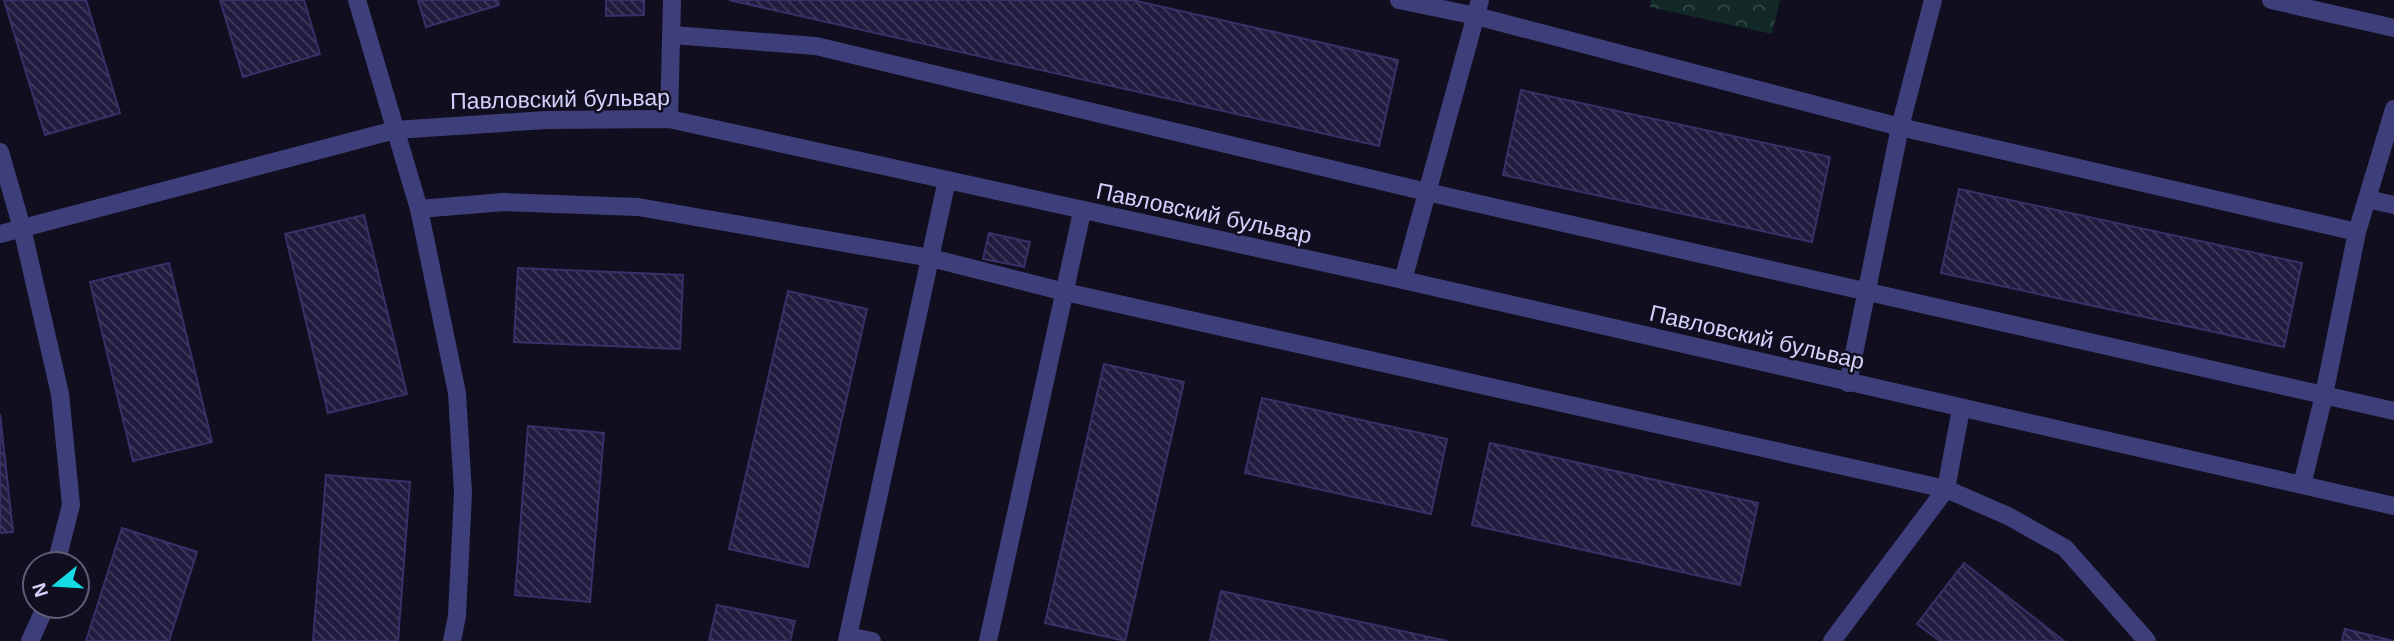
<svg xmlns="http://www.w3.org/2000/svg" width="2394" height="641" font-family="Helvetica,sans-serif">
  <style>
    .park { fill: url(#park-crowns) }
    .building { fill: url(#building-back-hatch); stroke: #383069; stroke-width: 2 }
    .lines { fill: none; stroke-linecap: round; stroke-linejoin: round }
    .service { stroke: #3e3f7a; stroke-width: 18 }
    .minor { stroke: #3e3f7a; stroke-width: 18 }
    .labels { text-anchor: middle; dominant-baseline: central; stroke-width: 5; stroke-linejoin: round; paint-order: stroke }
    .street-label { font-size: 23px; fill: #d3d1fb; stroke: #110f1f }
  </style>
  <defs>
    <pattern id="park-crowns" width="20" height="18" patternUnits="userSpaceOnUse" patternTransform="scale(1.75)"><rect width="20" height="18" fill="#122927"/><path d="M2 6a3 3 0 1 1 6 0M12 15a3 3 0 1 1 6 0" fill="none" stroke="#344747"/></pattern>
    <pattern id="building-back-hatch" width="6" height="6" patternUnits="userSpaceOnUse" patternTransform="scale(1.75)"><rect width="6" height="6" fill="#211c3f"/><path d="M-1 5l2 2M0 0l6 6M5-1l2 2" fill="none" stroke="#403c5c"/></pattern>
  </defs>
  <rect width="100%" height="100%" fill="#110f1f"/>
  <!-- park -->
  <polygon class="park" points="1651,0 1780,0 1772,34 1650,7"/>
  <!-- building -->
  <g class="building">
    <polygon points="4,0 86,0 120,113 45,135"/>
    <polygon points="220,0 304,0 320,54 243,77"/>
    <polygon points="418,0 498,0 499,5 426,27"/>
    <polygon points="606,0 644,0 644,15 606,16"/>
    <polygon points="729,0 1132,0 1398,60 1379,146"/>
    <polygon points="1521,90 1830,157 1812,242 1503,175"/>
    <polygon points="1959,189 2302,263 2284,347 1941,273"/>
    <polygon points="364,215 407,394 328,413 285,234"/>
    <polygon points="989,233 1030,242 1024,267 983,259"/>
    <polygon points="169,263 212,442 133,461 90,282"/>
    <polygon points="518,268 683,275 680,349 514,342"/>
    <polygon points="788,291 867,309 808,567 729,549"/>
    <polygon points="1104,364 1184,382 1125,641 1045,623"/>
    <polygon points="1262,398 1447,439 1431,514 1245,473"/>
    <polygon points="0,414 13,532 0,533"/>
    <polygon points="528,426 604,433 590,602 515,595"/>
    <polygon points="1490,443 1758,503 1740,585 1472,525"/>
    <polygon points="326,475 410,482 398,641 313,641"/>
    <polygon points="122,528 197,552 169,641 86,641"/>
    <polygon points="1964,563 2064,641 1940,641 1917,624"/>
    <polygon points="1221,591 1447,641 1210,641"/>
    <polygon points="717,605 795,621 790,641 709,641"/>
    <polygon points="2345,629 2394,641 2342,641"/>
  </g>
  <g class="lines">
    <!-- service -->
    <g class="service">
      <polyline points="1399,0 1476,16 1900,127 2357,232"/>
      <polyline points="2271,0 2394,28"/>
      <polyline points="672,35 816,46 1427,192 2394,411"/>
      <polyline points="669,119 672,0"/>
      <polyline points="2367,199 2394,205"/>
      <polyline points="419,209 504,202 638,207 931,258 1065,292 1946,489"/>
      <polyline points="1403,280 1480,0"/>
      <polyline points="1848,383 1900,127 1933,0"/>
      <polyline points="2302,485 2324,395 2357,232 2394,109"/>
      <polyline points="848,636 872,641"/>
    </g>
    <!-- minor -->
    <g class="minor">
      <polyline points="357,0 419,209 457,393 463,493 457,616 452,641"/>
      <polyline points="0,152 22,228 60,394 71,505 56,564"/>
      <polyline points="0,234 395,130 546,120 669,119 1403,280 2394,506"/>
      <polyline points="1946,489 2008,516 2065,548 2147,641"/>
      <polyline points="30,641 46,606"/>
      <polyline points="847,641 947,180"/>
      <polyline points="988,641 1082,212"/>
      <polyline points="1832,641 1946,489 1961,409"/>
    </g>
  </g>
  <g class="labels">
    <!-- street labels -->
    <g class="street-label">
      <text transform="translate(560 99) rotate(-1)">Павловский бульвар</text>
      <text transform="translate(1204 213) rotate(12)">Павловский бульвар</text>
      <text transform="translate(1757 337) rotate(13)">Павловский бульвар</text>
    </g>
  </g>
  <!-- north arrow -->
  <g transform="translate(56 585) rotate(252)"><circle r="33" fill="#110f1f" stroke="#5f5d77" stroke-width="2"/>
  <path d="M0-5L12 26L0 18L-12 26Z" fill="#14dbe4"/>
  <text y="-10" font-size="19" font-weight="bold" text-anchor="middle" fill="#d3d1fb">N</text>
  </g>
</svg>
